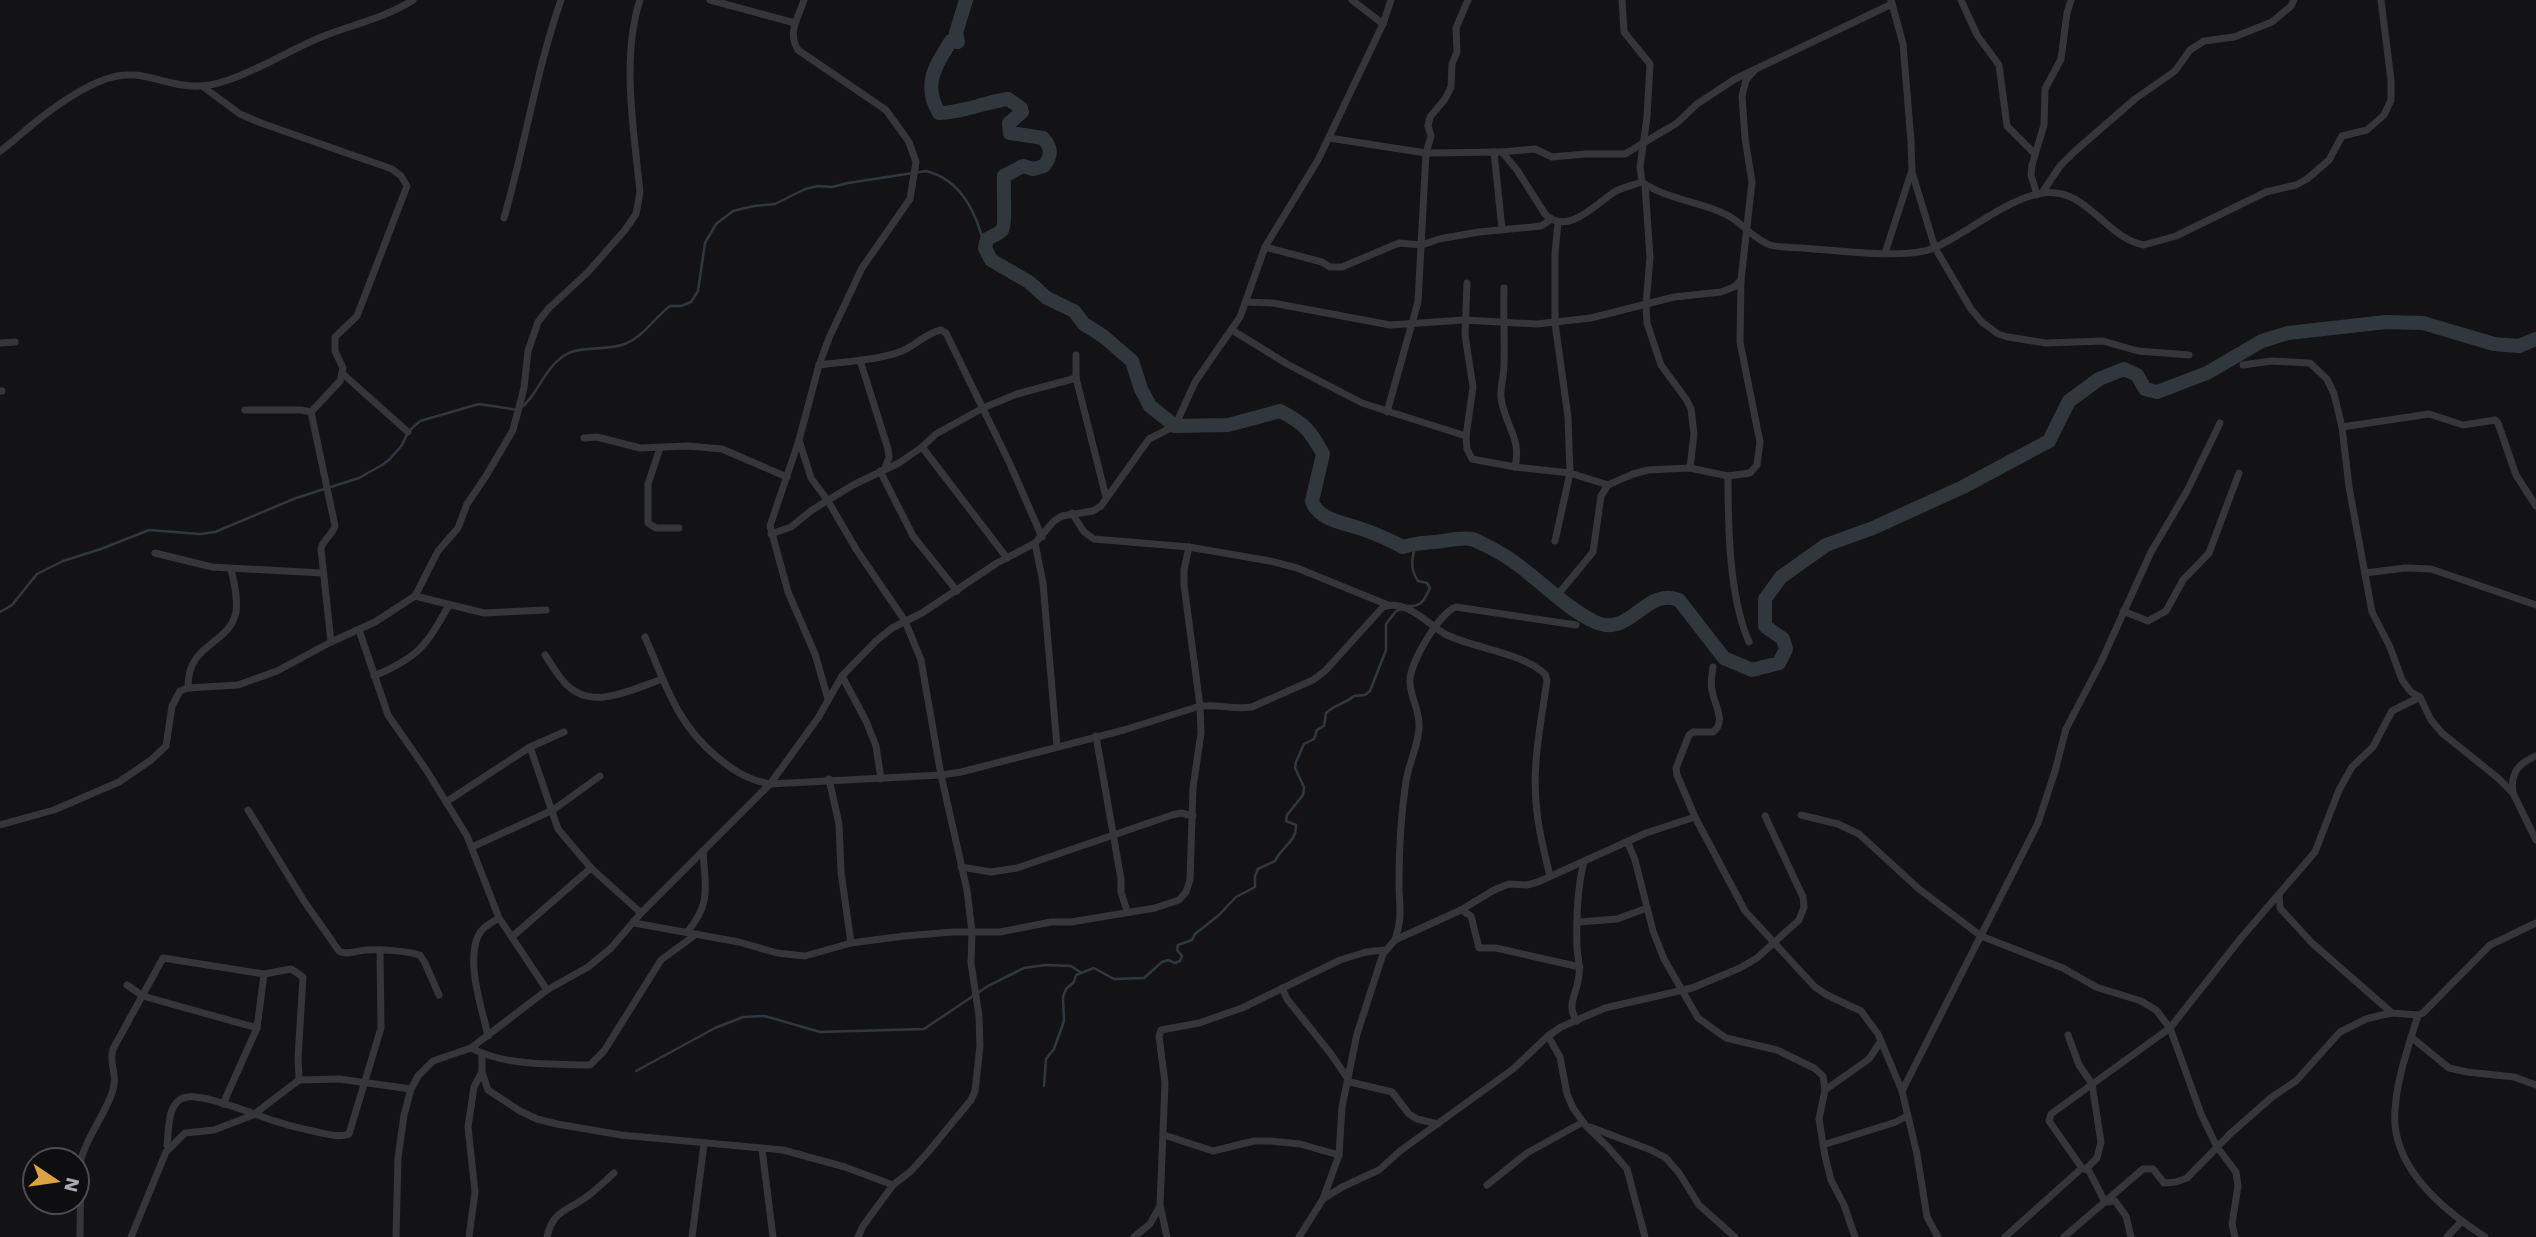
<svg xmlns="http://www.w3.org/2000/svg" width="2536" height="1237" font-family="'Work Sans',sans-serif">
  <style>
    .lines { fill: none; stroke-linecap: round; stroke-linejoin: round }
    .stream { stroke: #30383e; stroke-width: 2.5 }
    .river { stroke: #30383e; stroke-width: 14 }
    .street { stroke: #353639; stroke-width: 7 }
  </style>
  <rect width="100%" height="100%" fill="#131315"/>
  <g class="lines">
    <!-- stream -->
    <g class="stream">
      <path d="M1408,606C1422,607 1424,600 1430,588L1427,583L1418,581C1409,568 1412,556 1417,542"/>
      <path d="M0,612L12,605L37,574L63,561L101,549L149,530L200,534L215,532L296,498L359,478L382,465L390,459L402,445L408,432L420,421L479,404L518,410C539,396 543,367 567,354C580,346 607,351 625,344C643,337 654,318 670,306H681L691,302L698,291L705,243L716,224L733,211L754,206L775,204L805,189L818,186L832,187L848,183L926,171C962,180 977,214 985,248"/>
      <polyline points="636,1071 715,1028 743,1017 765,1016 820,1032 924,1029 988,986 1024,968 1045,965 1071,966 1080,972"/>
      <path d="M1044,1086L1046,1059L1054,1049L1064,1021L1063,997L1066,989L1074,982L1076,975L1094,968L1114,979L1144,978L1162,962L1168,960L1175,963L1180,961L1182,956L1177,950L1178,945L1192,940L1195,934L1219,915L1236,897L1255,887V876L1258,869L1275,861C1281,847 1297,842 1296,825L1286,821L1287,815L1303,795L1304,787L1295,768L1296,762L1304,744L1314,739L1317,730L1324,726L1326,713C1335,704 1345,704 1354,696L1365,695L1370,691L1386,650V624L1396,611L1402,609"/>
    </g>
    <!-- river -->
    <path class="river" d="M966,0L956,33L958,42L951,41C936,65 922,84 939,113C962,113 985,102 1008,99L1021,108L1022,112L1009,123L1010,133L1043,138C1052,148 1052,155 1044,166L1033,169L1023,166L1004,176C1003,186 1006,225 1002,230C999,234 992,236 987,239L985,248L991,260L1029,282L1047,298L1074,311L1084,324L1103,336L1132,361L1141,389L1150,406L1175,426L1228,425L1280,411C1304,423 1310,430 1323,454L1312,501C1318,520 1345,523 1362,529C1376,534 1390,540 1403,547C1414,543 1423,543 1434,542C1447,541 1459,537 1472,539C1478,541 1485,545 1491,548C1529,567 1555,601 1591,620C1630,642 1644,586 1679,600L1724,658L1752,670L1779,663L1786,649L1783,639L1765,626V599L1781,577L1798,565L1826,545L1873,528L1963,487L2049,441L2069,401L2099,379L2124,369L2137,375L2145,389L2157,392L2207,373L2262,341L2288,333L2386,322L2423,323L2494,344L2519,346L2536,339"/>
    <!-- street -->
    <g class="street">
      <polyline points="710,0 795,23"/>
      <path d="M804,0C798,19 787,32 798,50L886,110L909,142L916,162L910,199L862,268L829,338L819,365L799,440L770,526L788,592L815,654L828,699"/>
      <polyline points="1352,0 1383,24"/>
      <path d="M1622,0L1624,32L1650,64L1647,117L1640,167L1642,182C1668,201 1712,203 1735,220C1747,229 1756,240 1770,245C1780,248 1791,247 1802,248C1833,250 1907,260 1934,248C1966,234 2008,198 2043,193C2087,187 2105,238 2144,245L2176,236L2266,192L2296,185L2307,179L2329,160L2342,136L2367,130L2384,115L2391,100V80L2381,0"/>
      <polyline points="1891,0 1903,44 1911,141 1912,172 1935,248 1971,309 1982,322 1998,334 2008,337 2046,343 2103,341 2138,351 2189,355"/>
      <polyline points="1961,0 1977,35 1999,65 2007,126 2034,153"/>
      <polyline points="202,86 240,114 261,123 392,169 401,176 407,186 357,316 335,337 335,351 343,368 340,381 311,412"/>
      <path d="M1329,138L1426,153L1502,152L1517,170L1545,214C1568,237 1596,203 1616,191C1624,187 1633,185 1642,182"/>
      <path d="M0,151C12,143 22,133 33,124C54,107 81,88 106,79C141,66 166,88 200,86C236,85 289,49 324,36C354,24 385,18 413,0"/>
      <polyline points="1494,152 1502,229"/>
      <polyline points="1502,152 1535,149 1552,157 1585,154 1625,154 1677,123 1697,104 1735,79 1892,4"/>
      <polyline points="1645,185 1650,257 1646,305 1647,323 1661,365 1686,399 1691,409 1694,434 1690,468"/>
      <polyline points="2042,193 2060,166 2074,152 2135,99 2175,71 2190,50 2204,41 2234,37 2272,22 2291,6 2294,0"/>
      <polyline points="2037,195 2031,175 2032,165 2044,125 2045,89 2061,59 2067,13 2071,0"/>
      <path d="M504,218C525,146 536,71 561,0"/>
      <polyline points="1265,247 1322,262 1330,267 1342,267 1399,243 1422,245 1439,239 1479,232 1541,226 1550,220"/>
      <polyline points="1885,253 1911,173"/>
      <polyline points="1467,283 1465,335 1473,387 1466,436 1467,449 1472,459 1515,467 1570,473 1608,485"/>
      <path d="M1504,288C1503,314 1505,339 1504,365C1504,376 1500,387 1501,398C1505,426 1522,438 1515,467"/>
      <polyline points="1246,302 1273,303 1390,325 1464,320 1537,324 1591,318 1674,297 1721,292 1734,287 1741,280"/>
      <polyline points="1232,330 1287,364 1362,403 1466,436"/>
      <polyline points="0,343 15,342"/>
      <polyline points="1076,355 1076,378 1106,497"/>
      <polyline points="860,360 888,449 889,457 885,468"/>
      <path d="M819,365C846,361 876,361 902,351C916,345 926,333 941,330L946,333L1010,464L1042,537"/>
      <polyline points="2243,365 2271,361 2310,363 2327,379 2334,394 2342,427 2349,487 2372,612 2390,647 2402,680 2411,692 2420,697 2431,720 2442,733 2498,778 2513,793 2536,840"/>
      <polyline points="343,374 408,432"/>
      <polyline points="0,391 2,391"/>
      <path d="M245,410H301L311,412L335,526C332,536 323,539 321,549L331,642"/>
      <polyline points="1387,412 1418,302 1426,153 1431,136 1428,126 1430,117 1445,99 1451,87 1452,64 1457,52 1456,28 1468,0"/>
      <polyline points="2342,427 2429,414 2463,425 2495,420 2498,423 2516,475 2536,506"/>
      <polyline points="584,438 597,437 640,448 688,446 722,449 787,477"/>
      <polyline points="799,440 811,478 828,501 856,549 905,621 921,660 941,775 967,890 972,932 971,963 979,1016 980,1046 975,1091 971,1100 929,1151 911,1171 893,1185 863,1226 858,1237"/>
      <polyline points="922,447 1007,558"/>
      <polyline points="660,448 648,484 648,523 656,528 679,528"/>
      <polyline points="880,471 913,536 957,591"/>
      <path d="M1728,476C1728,525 1729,597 1749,642"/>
      <polyline points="1072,513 1084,532 1094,539 1189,547 1270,561 1297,568 1388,605"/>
      <polyline points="771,534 791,527 812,510 853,485 899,463 922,447 936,434 983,408 1017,394 1076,378"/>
      <polyline points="1555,541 1570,473 1568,417 1555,323 1555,253 1558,222"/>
      <polyline points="1035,543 1043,583 1057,747"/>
      <polyline points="155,553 212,567 322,573"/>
      <polyline points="2365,573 2405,568 2431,569 2536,605"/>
      <polyline points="1560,592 1593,552 1601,496 1608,485 1633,474 1648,470 1690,468 1728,476 1750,473 1757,465 1760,442 1740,342 1741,280 1752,182 1745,138 1742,96 1746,80 1755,70"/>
      <polyline points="415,596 484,613 546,610"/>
      <polyline points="2123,611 2148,621 2166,611 2183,580 2209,553 2239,473"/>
      <polyline points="359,630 388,715 427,771 467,836 499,918 547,990"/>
      <path d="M645,637C666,685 676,723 717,757C734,771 748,780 770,784L941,775L961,772L1124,730L1200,706C1218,704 1235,710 1252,707L1313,680L1325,671L1383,607C1405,598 1428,624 1445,634C1475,649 1521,652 1545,674L1547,680C1541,724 1531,767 1537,812C1539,833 1545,855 1550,876"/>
      <path d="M545,655C551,664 557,674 564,682C591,713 631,689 663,679"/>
      <path d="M1713,667C1712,675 1710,683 1712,690C1714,705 1727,721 1713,732H1693L1689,735L1676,768L1677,775L1695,817L1745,911L1815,987L1827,995L1861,1011L1878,1034L1902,1091L1917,1154L1927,1217L1938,1237"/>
      <path d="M374,676C419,657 426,646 449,605"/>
      <polyline points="842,676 866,721 876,746 881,779"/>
      <path d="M188,688C187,642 229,646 236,612C238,598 234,582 231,569"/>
      <polyline points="1096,736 1121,879 1121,892 1127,911"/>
      <polyline points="530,747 558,829 591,868 641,913"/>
      <polyline points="829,779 839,824 841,872 851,943"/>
      <path d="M2513,792C2510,773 2519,763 2536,756"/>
      <polyline points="446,802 530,747 564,732"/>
      <path d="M248,810L304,901L339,951C347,956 357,950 367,950C382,949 406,951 420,955L425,963L439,995"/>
      <polyline points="1801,815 1838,824 1859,834 1919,889 1981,936 2063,968 2096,987 2141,1001 2156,1010 2170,1028 2201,1114 2217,1147 2236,1172 2238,1186 2232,1224 2235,1237"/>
      <path d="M0,825L54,810L119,782L151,760L166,746L172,706L180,691L188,688L238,685L277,671L331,642L375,622L415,596L438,551L458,528L467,504L486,476L513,430L524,388L528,351L538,322L549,308L588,272L625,230L636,214L640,192C634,132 621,57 640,0"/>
      <polyline points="1628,843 1635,860 1653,931 1664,959 1698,1018 1726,1038 1777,1050 1814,1068 1823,1076 1825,1090 1819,1119 1825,1156 1831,1180 1844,1205 1855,1237"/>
      <polyline points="472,847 553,810 600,776"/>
      <polyline points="961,867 991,872 1017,868 1172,815 1181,813 1193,816"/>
      <polyline points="2279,895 2280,908 2312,943 2392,1013"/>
      <polyline points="1461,910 1471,916 1479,948 1496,948 1580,967"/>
      <polyline points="1579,922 1617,919 1647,908"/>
      <polyline points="634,923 739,942 777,953 805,956 851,943 904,936 953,932 1000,932 1051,922 1071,922 1155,908 1179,900 1186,892 1190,880 1193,788 1201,733 1200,706 1184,585 1184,570 1189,547"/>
      <path d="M687,932C712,903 705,886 703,851"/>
      <polyline points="513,936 591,868"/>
      <path d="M1395,940C1403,917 1399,905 1399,882C1399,848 1401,814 1406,781C1409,762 1420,742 1419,724C1419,709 1410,696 1410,682C1409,664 1439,613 1456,607L1576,625"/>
      <polyline points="127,985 143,996 257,1028"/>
      <polyline points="1282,988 1287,999 1331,1054 1350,1082 1392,1092 1409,1114 1417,1119 1438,1124"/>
      <path d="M2418,1015C2409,1045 2397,1078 2395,1110C2390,1167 2443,1210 2485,1237"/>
      <path d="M1577,1021C1565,1005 1578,992 1579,975C1580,966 1578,957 1577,948C1576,919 1577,889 1584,861"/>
      <polyline points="2068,1035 2079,1065 2092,1084 2101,1142 2097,1158 2086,1169"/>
      <path d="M488,1036C482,1008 466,964 478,936C482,927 491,923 499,918"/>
      <polyline points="1548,1036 1560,1057 1567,1094 1573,1108 1586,1126 1607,1146 1627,1169 1645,1237"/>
      <polyline points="2411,1037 2449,1068 2467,1072 2514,1077 2536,1085"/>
      <path d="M471,1048C505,1066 552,1064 590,1065L604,1051L661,960L695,935"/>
      <polyline points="482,1053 482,1072 488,1090 520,1111 537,1119 557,1124 621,1135 783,1150 845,1167 893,1185"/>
      <polyline points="1825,1090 1869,1059 1881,1041"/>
      <polyline points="1902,1091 2038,823 2055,771 2066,729 2101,662 2151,552 2187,491 2220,423"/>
      <polyline points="223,1104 257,1028 264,974"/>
      <polyline points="1590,1127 1651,1150 1666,1158 1679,1173 1699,1205 1735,1237"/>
      <polyline points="1164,1135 1213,1151 1254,1141 1269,1141 1300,1144 1339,1155"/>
      <path d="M167,1145C169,1131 167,1107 181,1099C196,1089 257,1116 275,1121C289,1126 303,1129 317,1132C327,1134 340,1138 349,1134L381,1028L380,950"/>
      <polyline points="1823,1145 1896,1122 1907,1116"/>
      <polyline points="762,1149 773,1237"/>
      <polyline points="2082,1168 2049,1121 2051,1114 2170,1028 2241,938 2315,852 2339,790 2352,767 2373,747 2392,711 2420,697"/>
      <polyline points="1487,1185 1527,1153 1583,1122"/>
      <polyline points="1323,1199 1342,1187 1379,1170 1400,1151 1513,1069 1548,1036 1561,1027 1605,1008 1692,988 1740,968 1757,958 1799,920 1804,907 1803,897 1765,816"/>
      <polyline points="2106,1202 2115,1201 2126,1216 2131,1237"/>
      <path d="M80,1237L81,1159C88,1135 104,1116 112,1093C119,1073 108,1065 113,1049L163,958L264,974L291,969L303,977L298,1058L299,1080"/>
      <polyline points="131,1237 166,1152 185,1133 214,1130 253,1115 299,1080 339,1079 411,1089"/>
      <polyline points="396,1237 398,1158 404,1115 411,1089 418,1076 433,1061 471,1048 547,990 588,967 611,948 641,913 770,784 818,718 842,676 876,641 892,628 922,613 997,563 1035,543 1054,521 1062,516 1093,511 1101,506 1149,439 1175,426 1195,382 1240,317 1265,247 1318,160 1383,24 1391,0"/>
      <polyline points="469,1237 475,1192 468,1127 474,1087 482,1072"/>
      <path d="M547,1237C553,1209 569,1211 589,1195C598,1188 606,1180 614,1173"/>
      <polyline points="692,1237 704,1144"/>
      <polyline points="1134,1237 1150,1224 1160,1206"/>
      <polyline points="1167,1237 1160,1205 1165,1083 1159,1036 1161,1030 1199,1023 1242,1008 1340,960 1366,952 1386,950"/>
      <polyline points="1299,1237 1323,1199 1339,1155 1342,1107 1357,1034 1383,954 1395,940 1461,910 1494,890 1509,884 1527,885 1538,882 1646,833 1695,817"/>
      <polyline points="2005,1237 2082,1168 2089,1171 2105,1202"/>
      <polyline points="2064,1237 2143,1169 2153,1169 2164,1183 2176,1182 2187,1178 2230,1134 2272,1097 2296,1081 2340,1032 2366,1019 2382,1015 2392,1013 2418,1015 2423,1013 2490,945 2536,923"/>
      <polyline points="2447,1237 2462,1221"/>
    </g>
  </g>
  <!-- north arrow -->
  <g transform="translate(56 1181) rotate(103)"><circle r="33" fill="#0e0e10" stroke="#4b4d52" stroke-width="2"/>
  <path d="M0-5L12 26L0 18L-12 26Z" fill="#dca344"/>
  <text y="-10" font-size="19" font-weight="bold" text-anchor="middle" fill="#a7abb4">N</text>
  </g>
</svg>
